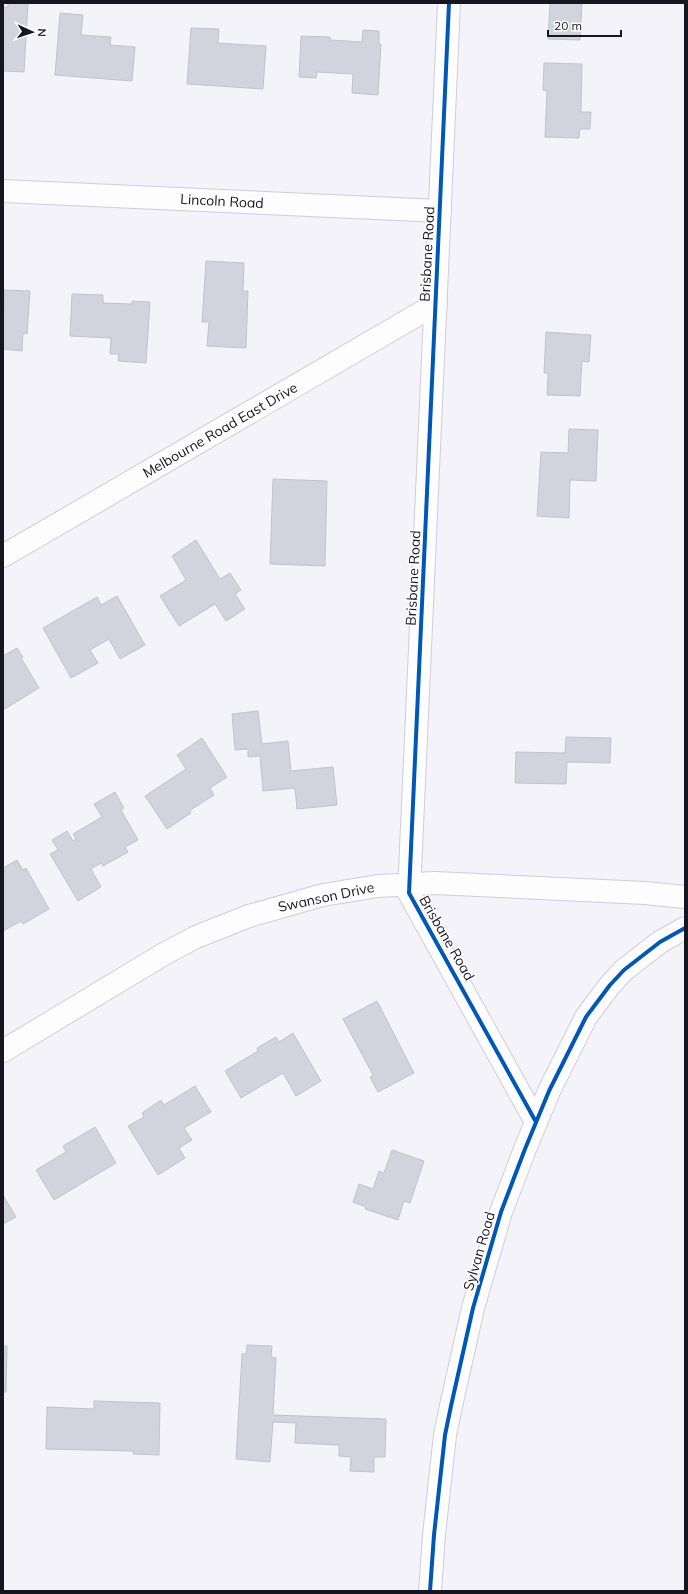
<svg xmlns="http://www.w3.org/2000/svg" width="688" height="1594" font-family="Mulish,sans-serif">
  <style>
    .building { fill: #d2d4dd; stroke: #c1c3cb }
    .lines { fill: none; stroke-linecap: round; stroke-linejoin: round }
    .minor-casing { stroke: #cecdd6; stroke-width: 24 }
    .minor { stroke: #fdfdfe; stroke-width: 22 }
    .cycleway-casing { stroke: #fff; stroke-width: 6 }
    .cycleway { stroke: #0057b8; stroke-width: 4 }
    .labels { text-anchor: middle; dominant-baseline: central; stroke-width: 3; stroke-linejoin: round; paint-order: stroke }
    .street-label { font-size: 14px; fill: #161520; stroke: #fff }
  </style>
  <rect width="100%" height="100%" fill="#f4f3fa"/>
  <!-- building -->
  <g class="building">
    <polygon points="8,3 28,3 24,72 3,71 3,7 8,7"/>
    <polygon points="550,3 582,3 580,40 548,39"/>
    <polygon points="60,13 83,15 81,35 111,37 110,45 135,47 132,81 55,75"/>
    <polygon points="191,28 219,29 218,43 266,46 263,89 187,84"/>
    <polygon points="363,30 379,31 379,44 381,44 378,95 352,93 353,74 317,72 316,78 299,77 301,36 330,37 330,40 362,42"/>
    <polygon points="544,63 582,64 581,112 591,112 590,129 580,129 579,138 545,137 547,91 543,90"/>
    <polygon points="206,261 244,263 243,291 248,291 246,348 207,346 209,322 202,322"/>
    <polygon points="4,290 30,291 27,334 23,333 22,351 3,349"/>
    <polygon points="72,294 103,295 103,303 132,304 132,301 150,302 146,363 118,361 119,354 110,354 111,338 70,336"/>
    <polygon points="546,332 591,335 589,362 582,361 580,396 547,395 548,373 544,373"/>
    <polygon points="569,429 598,430 596,481 570,480 569,518 537,516 541,452 568,453"/>
    <polygon points="273,479 327,481 325,566 270,564"/>
    <polygon points="196,540 220,579 230,573 241,590 235,594 245,609 226,621 215,604 179,626 160,596 186,580 172,556"/>
    <polygon points="117,596 145,645 120,659 109,639 90,650 98,663 71,678 43,628 97,597 101,605"/>
    <polygon points="17,648 23,657 21,658 39,688 3,710 3,656"/>
    <polygon points="258,711 262,744 288,741 291,771 333,767 337,805 297,809 295,788 263,791 260,756 248,757 248,749 235,750 232,714"/>
    <polygon points="566,737 611,738 610,763 567,762 566,784 515,783 516,752 565,753"/>
    <polygon points="202,738 227,777 210,788 214,795 189,811 191,813 167,829 145,796 186,769 177,755"/>
    <polygon points="115,792 124,808 121,810 138,840 125,847 128,852 103,866 101,863 91,869 101,887 78,901 50,854 58,850 52,840 67,831 73,841 76,839 73,834 102,817 94,804"/>
    <polygon points="17,860 23,870 26,868 49,909 23,924 21,921 3,931 3,868"/>
    <polygon points="377,1001 414,1073 378,1092 370,1077 373,1075 343,1019"/>
    <polygon points="293,1033 321,1081 296,1096 283,1073 241,1098 225,1071 258,1051 257,1048 276,1037 279,1042"/>
    <polygon points="195,1086 211,1112 184,1128 192,1140 179,1148 185,1158 158,1175 128,1126 144,1117 142,1113 161,1100 164,1105"/>
    <polygon points="95,1127 116,1163 54,1200 36,1170 66,1152 63,1146"/>
    <polygon points="392,1150 424,1161 410,1203 404,1201 398,1220 365,1209 366,1207 353,1202 359,1184 373,1189 379,1171 384,1173"/>
    <polygon points="3,1195 16,1217 3,1224"/>
    <polygon points="247,1345 272,1346 271,1357 276,1358 273,1415 386,1419 385,1457 374,1457 374,1472 350,1471 351,1457 339,1456 339,1445 295,1443 296,1423 273,1422 270,1462 236,1459 242,1354 246,1354"/>
    <polygon points="3,1346 7,1346 6,1392 3,1392"/>
    <polygon points="94,1401 160,1403 159,1455 133,1454 133,1451 46,1449 47,1407 94,1409"/>
  </g>
  <g class="lines">
    <!-- minor casing -->
    <g class="minor-casing">
      <g id="minor">
        <polyline points="449,3 409,893 536,1122"/>
        <polyline points="3,191 440,211"/>
        <polyline points="3,556 436,304"/>
        <polyline points="3,1051 164,954 196,937 249,916 323,895 378,886 435,883 645,893 685,897"/>
        <polyline points="430,1591 434,1535 445,1435 451,1406 473,1308 501,1212 525,1149 549,1091 586,1017 610,985 624,970 660,942 685,928"/>
      </g>
    </g>
    <!-- minor -->
    <use href="#minor" class="minor"/>
    <!-- cycleway casing -->
    <g class="cycleway-casing">
      <g id="cycleway">
        <polyline points="449,3 409,893 536,1122"/>
        <polyline points="430,1591 434,1535 445,1435 451,1406 473,1308 501,1212 525,1149 549,1091 586,1017 610,985 624,970 660,942 685,928"/>
      </g>
    </g>
    <!-- cycleway -->
    <use href="#cycleway" class="cycleway"/>
  </g>
  <g class="labels">
    <!-- street labels -->
    <g class="street-label">
      <text transform="translate(222 201) rotate(3)">Lincoln Road</text>
      <text transform="translate(427 254) rotate(-87)">Brisbane Road</text>
      <text transform="translate(220 430) rotate(-30)">Melbourne Road East Drive</text>
      <text transform="translate(413 578) rotate(-87)">Brisbane Road</text>
      <text transform="translate(326 897) rotate(-12)">Swanson Drive</text>
      <text transform="translate(447 938) rotate(60)">Brisbane Road</text>
      <text transform="translate(479 1251) rotate(-74)">Sylvan Road</text>
    </g>
  </g>
  <!-- border -->
  <rect width="688" height="1594" fill="none" stroke="#161520" stroke-width="8"/>
  <!-- north arrow -->
  <g transform="translate(32 32) rotate(93)" stroke="#ffffff" stroke-width="3" paint-order="stroke">
  <path d="M0-3L7 15L0 10L-7 15Z" fill="#161520"/>
  <text y="-6" font-size="11" font-weight="bold" text-anchor="middle" fill="#161520">N</text>
  </g>
  <!-- scale -->
  <path d="M548 30v6h73v-6" fill="none" stroke="#161520" stroke-width="2"/>
  <text x="554" y="30" font-size="12" fill="#161520" stroke="#ffffff" stroke-width="3" paint-order="stroke">20 m</text>
</svg>
